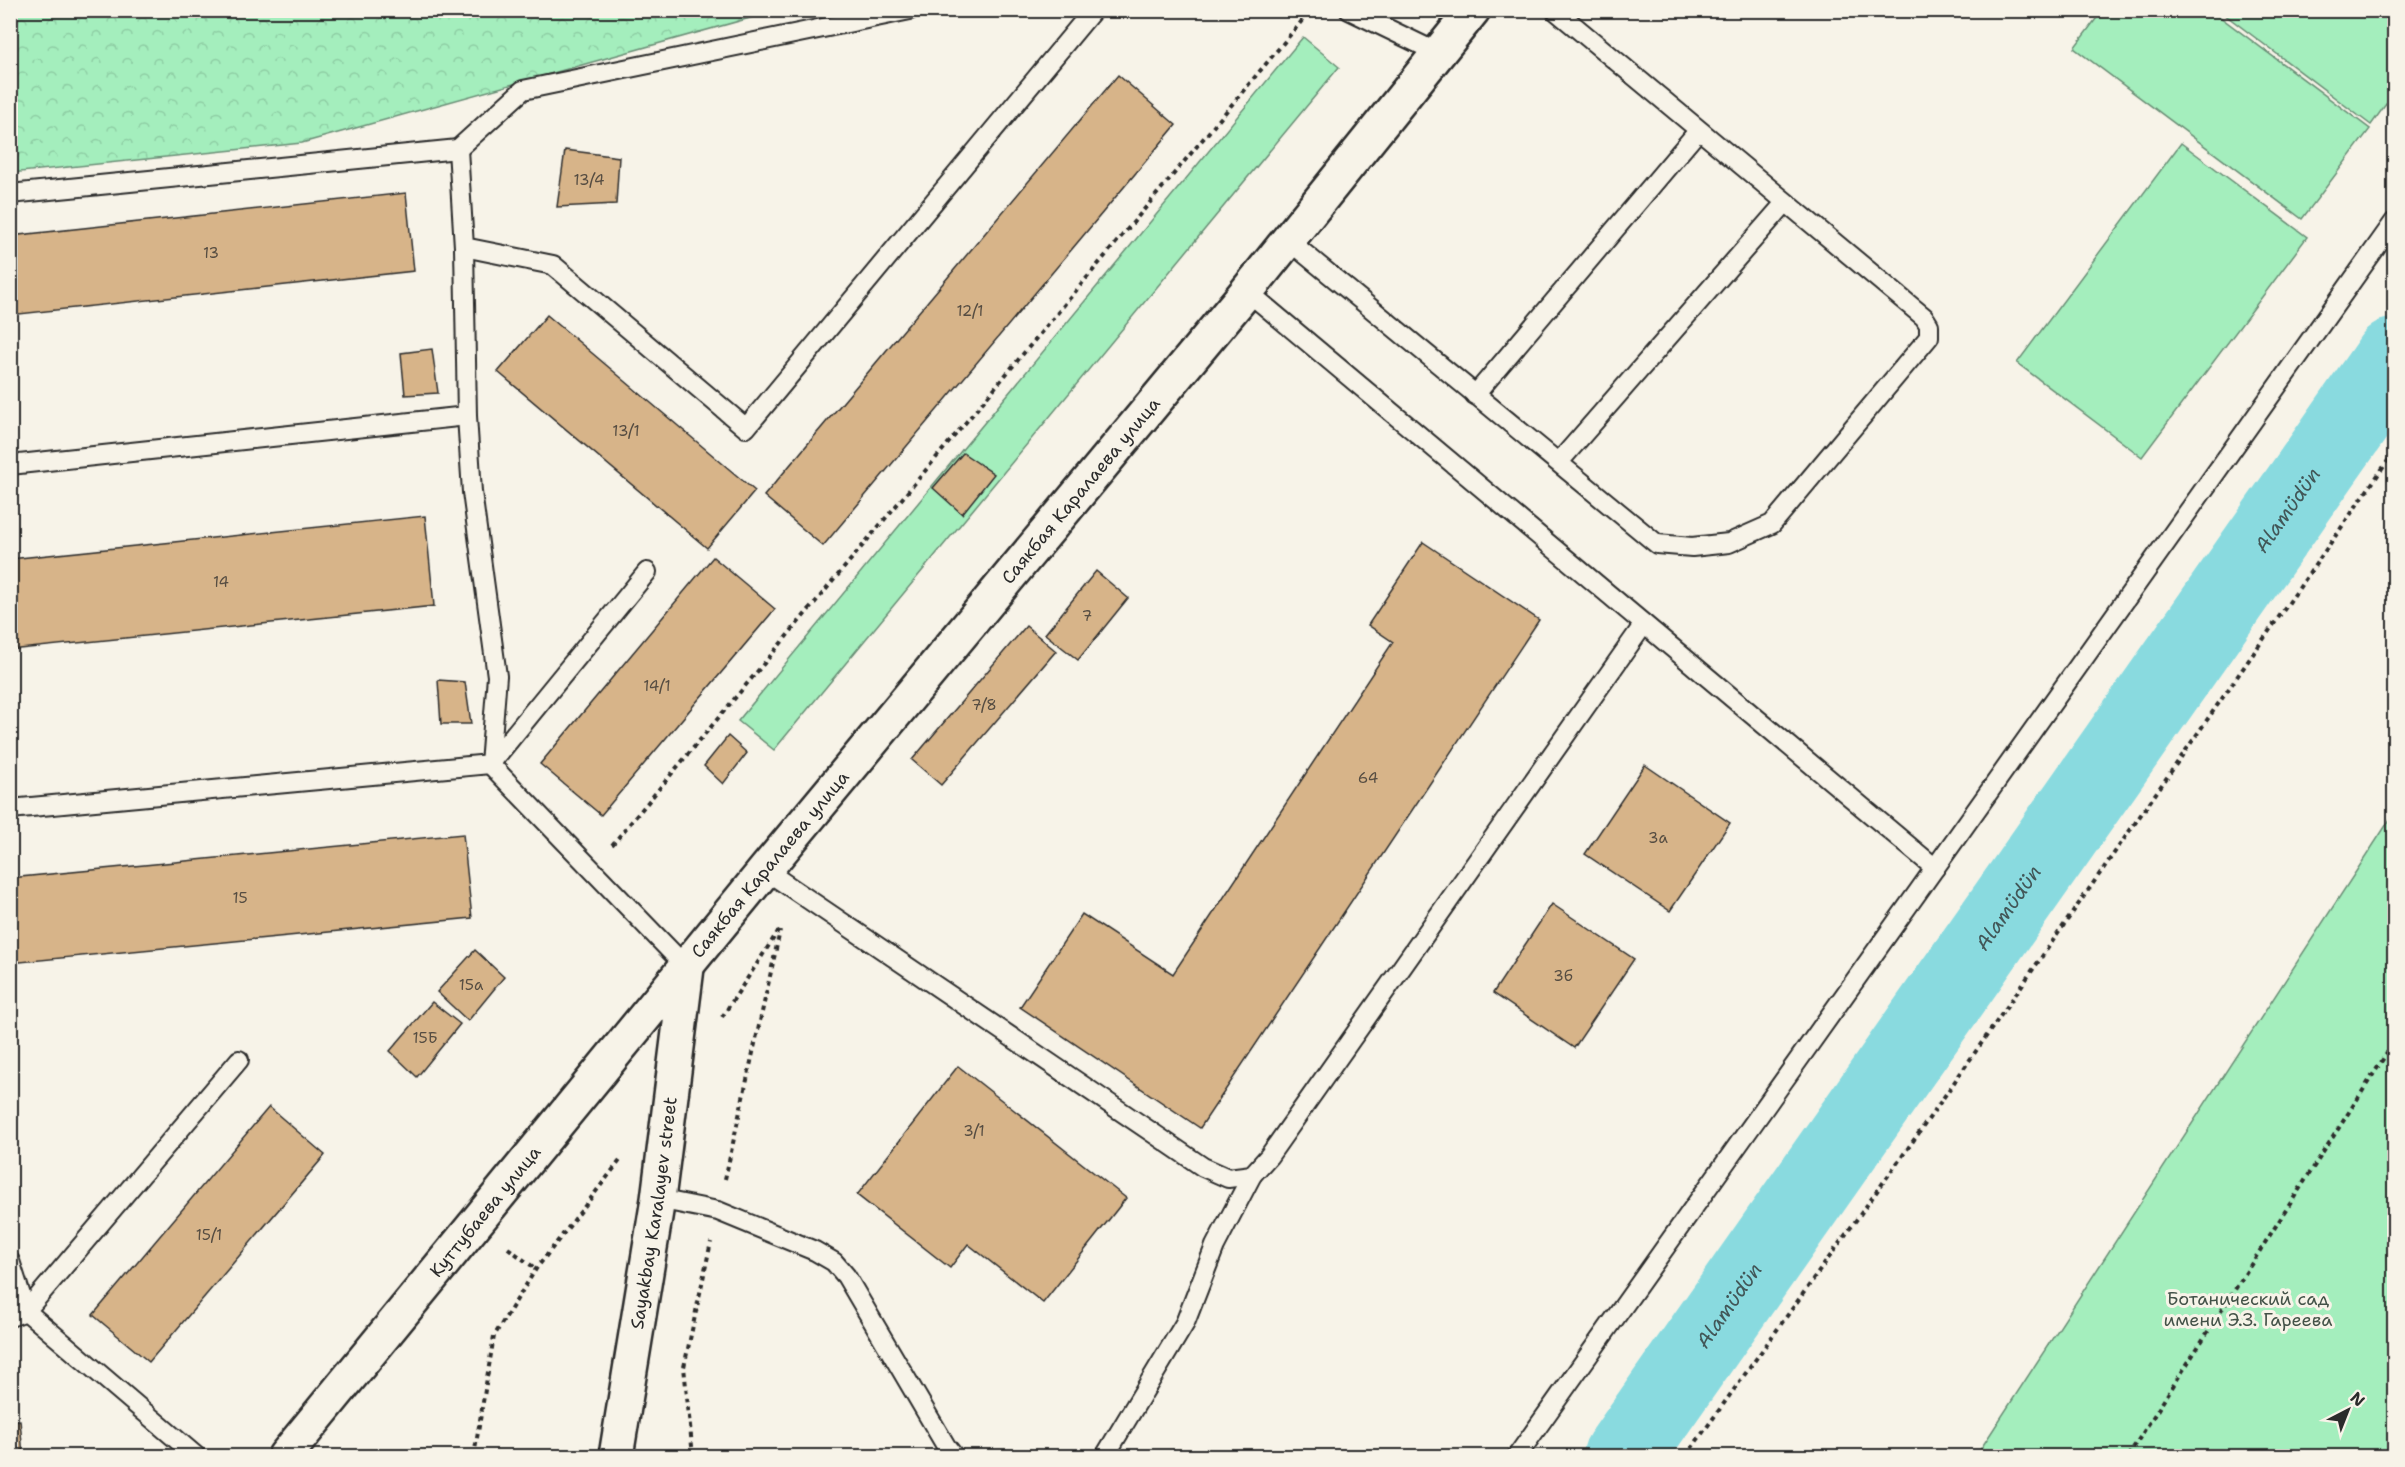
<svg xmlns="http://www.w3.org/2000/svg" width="2405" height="1467" font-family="'Shantell Sans',sans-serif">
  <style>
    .green { fill: #a4eebd; stroke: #688c74; stroke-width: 1.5 }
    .forest { fill: url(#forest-crowns); stroke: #688c74; stroke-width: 1.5 }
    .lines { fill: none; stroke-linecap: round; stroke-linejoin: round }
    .river { stroke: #89dadf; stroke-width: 80 }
    .building { fill: #d7b489; stroke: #2b2b2b; stroke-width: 1.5 }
    .service-casing { stroke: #2b2b2b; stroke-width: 22 }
    .minor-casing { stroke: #2b2b2b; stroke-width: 38 }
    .secondary-casing { stroke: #2b2b2b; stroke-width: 38 }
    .path { stroke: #2b2b2b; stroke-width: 4; stroke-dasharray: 4.5 4.5; stroke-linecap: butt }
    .service { stroke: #f7f3e8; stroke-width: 18 }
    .minor { stroke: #f7f3e8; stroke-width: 33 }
    .secondary { stroke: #f7f3e8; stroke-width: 33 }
    .labels { text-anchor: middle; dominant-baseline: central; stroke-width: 6; stroke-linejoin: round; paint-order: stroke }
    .number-label { font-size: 15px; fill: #564d42 }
    .street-label { font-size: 18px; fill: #2b2b2b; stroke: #f7f3e8 }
    .park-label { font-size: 18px; fill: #435248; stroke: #f7f3e8 }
    .water-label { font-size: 20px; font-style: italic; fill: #425758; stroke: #f7f3e8 }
  </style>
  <defs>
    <pattern id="forest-crowns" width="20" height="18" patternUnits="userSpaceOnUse" patternTransform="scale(1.5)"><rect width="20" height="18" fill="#a4eebd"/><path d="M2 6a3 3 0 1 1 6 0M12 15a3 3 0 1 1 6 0" fill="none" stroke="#8dcca3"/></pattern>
  </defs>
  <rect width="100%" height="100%" fill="#f7f3e8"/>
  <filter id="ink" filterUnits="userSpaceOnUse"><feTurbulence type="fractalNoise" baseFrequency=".0167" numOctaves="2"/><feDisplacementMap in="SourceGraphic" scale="12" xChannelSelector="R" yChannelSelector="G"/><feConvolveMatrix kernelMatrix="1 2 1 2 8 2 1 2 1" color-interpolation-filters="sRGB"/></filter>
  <g filter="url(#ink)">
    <!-- green -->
    <g class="green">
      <polygon points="2102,11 2212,11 2370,129 2302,219 2074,48"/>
      <polygon points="2220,11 2394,11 2394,93 2371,125"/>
      <polygon points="1303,37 1339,67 774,750 738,721"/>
      <polygon points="2181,143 2307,237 2142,457 2017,363"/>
      <polygon points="2394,813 2394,1456 1976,1456"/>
    </g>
    <!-- forest -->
    <polygon class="forest" points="10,11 775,11 302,143 11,173"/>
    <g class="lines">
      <!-- river -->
      <path class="river" id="s1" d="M1623,1456L2394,358"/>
    </g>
    <!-- building -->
    <g class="building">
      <polygon points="1118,75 1176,125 823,546 764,496"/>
      <polygon points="565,150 619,157 616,204 557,207"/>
      <polygon points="406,193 414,271 10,315 10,236"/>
      <polygon points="547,315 755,491 707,548 498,372"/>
      <polygon points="432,349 438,393 405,395 401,353"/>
      <polygon points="963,453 994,474 962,514 933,488"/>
      <polygon points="425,516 434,606 10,650 10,559"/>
      <polygon points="1423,542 1539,620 1200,1128 1020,1007 1082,914 1173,974 1393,642 1368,625"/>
      <polygon points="713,557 775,609 601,815 540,764"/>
      <polygon points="1096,571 1128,598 1078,660 1045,634"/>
      <polygon points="1026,626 1056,651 941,785 912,760"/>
      <polygon points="438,680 465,682 471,724 441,724"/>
      <polygon points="728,736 747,753 723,784 704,766"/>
      <polygon points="1645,765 1730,823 1670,911 1585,854"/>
      <polygon points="463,834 472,918 10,963 10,878"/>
      <polygon points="1552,904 1634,959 1574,1048 1493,993"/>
      <polygon points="475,950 504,977 468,1021 437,992"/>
      <polygon points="432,1002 460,1024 417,1077 390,1051"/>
      <polygon points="958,1066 1126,1198 1043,1303 968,1244 950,1268 857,1195"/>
      <polygon points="269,1107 325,1155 149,1362 93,1315"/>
      <polygon points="20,1420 23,1456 10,1456 10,1421"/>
    </g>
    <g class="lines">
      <!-- service casing -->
      <g class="service-casing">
        <g id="service">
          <polyline points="1349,10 1438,53"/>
          <polyline points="458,149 523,90 910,10"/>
          <polyline points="10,194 458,149 464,247 553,265 746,428 1093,10"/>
          <polyline points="1288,240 1657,544 1692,547 1729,543 1772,524 1929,337 1929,325 1924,317 1555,10"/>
          <polyline points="464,247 467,416 472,492 497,676 490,764 687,968"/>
          <polyline points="1247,291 1935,868"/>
          <polyline points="1475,395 1698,131"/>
          <polyline points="1559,462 1785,203"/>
          <polyline points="10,465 467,416"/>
          <polyline points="10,809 490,764 647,572"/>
          <polyline points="765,870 1203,1167 1228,1178 1252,1175 1269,1156 1644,624"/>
          <polyline points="658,1199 718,1211 815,1251 834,1262 846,1276 946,1446 954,1456"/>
          <polyline points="10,1261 26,1311"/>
          <polyline points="26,1311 239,1060"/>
          <polyline points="10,1317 26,1311 196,1456"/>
          <polyline points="1105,1456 1185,1323 1215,1246 1252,1175"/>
          <polyline points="1517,1456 2394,222"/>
        </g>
      </g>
      <!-- minor casing -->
      <g class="minor-casing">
        <g id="minor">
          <path id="s2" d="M616,1456L658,1199L687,968"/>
        </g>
      </g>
      <!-- secondary casing -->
      <g class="secondary-casing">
        <g id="secondary">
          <path id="s3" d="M285,1456L765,870L1247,291L1473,10"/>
        </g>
      </g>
      <!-- path -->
      <g class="path">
        <polyline points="612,845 1311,10"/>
        <polyline points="722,1017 781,927"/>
        <polyline points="725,1179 780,931"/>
        <polyline points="508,1248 536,1269"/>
        <polyline points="474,1456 494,1336 536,1269 622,1158"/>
        <polyline points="693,1456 684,1367 711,1242"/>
        <polyline points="1686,1456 1916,1137 2394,452"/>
        <polyline points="2128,1456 2394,1042"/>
      </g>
      <!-- service -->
      <use href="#service" class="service"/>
      <!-- minor -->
      <use href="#minor" class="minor"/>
      <!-- secondary -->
      <use href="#secondary" class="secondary"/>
    </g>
  </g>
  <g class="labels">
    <!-- number labels -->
    <g class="number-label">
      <text x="589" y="180">13/4</text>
      <text x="211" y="253">13</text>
      <text x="970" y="311">12/1</text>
      <text x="626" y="431">13/1</text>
      <text x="221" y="582">14</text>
      <text x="1087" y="616">7</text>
      <text x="657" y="686">14/1</text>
      <text x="984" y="705">7/8</text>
      <text x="1368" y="778">64</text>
      <text x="1658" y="838">3а</text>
      <text x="240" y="898">15</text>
      <text x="1563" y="976">3б</text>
      <text x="471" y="985">15а</text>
      <text x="425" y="1038">15Б</text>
      <text x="974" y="1131">3/1</text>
      <text x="209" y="1235">15/1</text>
    </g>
    <!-- street labels -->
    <g class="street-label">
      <text stroke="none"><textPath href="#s3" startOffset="1251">Саякбая Каралаева улица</textPath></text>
      <text stroke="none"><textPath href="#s3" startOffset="765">Саякбая Каралаева улица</textPath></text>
      <text stroke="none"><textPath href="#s3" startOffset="316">Куттубаева улица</textPath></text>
      <text stroke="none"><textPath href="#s2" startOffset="246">Sayakbay Karalayev street</textPath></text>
    </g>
    <!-- park labels -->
    <g class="park-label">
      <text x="2248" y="1299">Ботанический сад<tspan x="2248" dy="21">имени Э.З. Гареева</tspan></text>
    </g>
    <!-- water labels -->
    <g class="water-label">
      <text stroke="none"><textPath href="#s1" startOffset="1156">Alamüdün</textPath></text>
      <text stroke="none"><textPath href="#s1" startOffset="670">Alamüdün</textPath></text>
      <text stroke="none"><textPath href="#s1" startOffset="184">Alamüdün</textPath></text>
    </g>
  </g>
  <!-- margin -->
  <rect width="2405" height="1467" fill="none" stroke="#f7f3e8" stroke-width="36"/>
  <rect x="18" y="18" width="2369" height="1431" fill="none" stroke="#2b2b2b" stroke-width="2" filter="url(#ink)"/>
  <!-- north arrow -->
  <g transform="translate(2348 1410) rotate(42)" stroke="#f7f3e8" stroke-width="4.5" paint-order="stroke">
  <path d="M0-4.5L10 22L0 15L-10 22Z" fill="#2b2b2b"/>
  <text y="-9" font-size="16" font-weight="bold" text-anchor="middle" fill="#2b2b2b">N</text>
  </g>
</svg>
